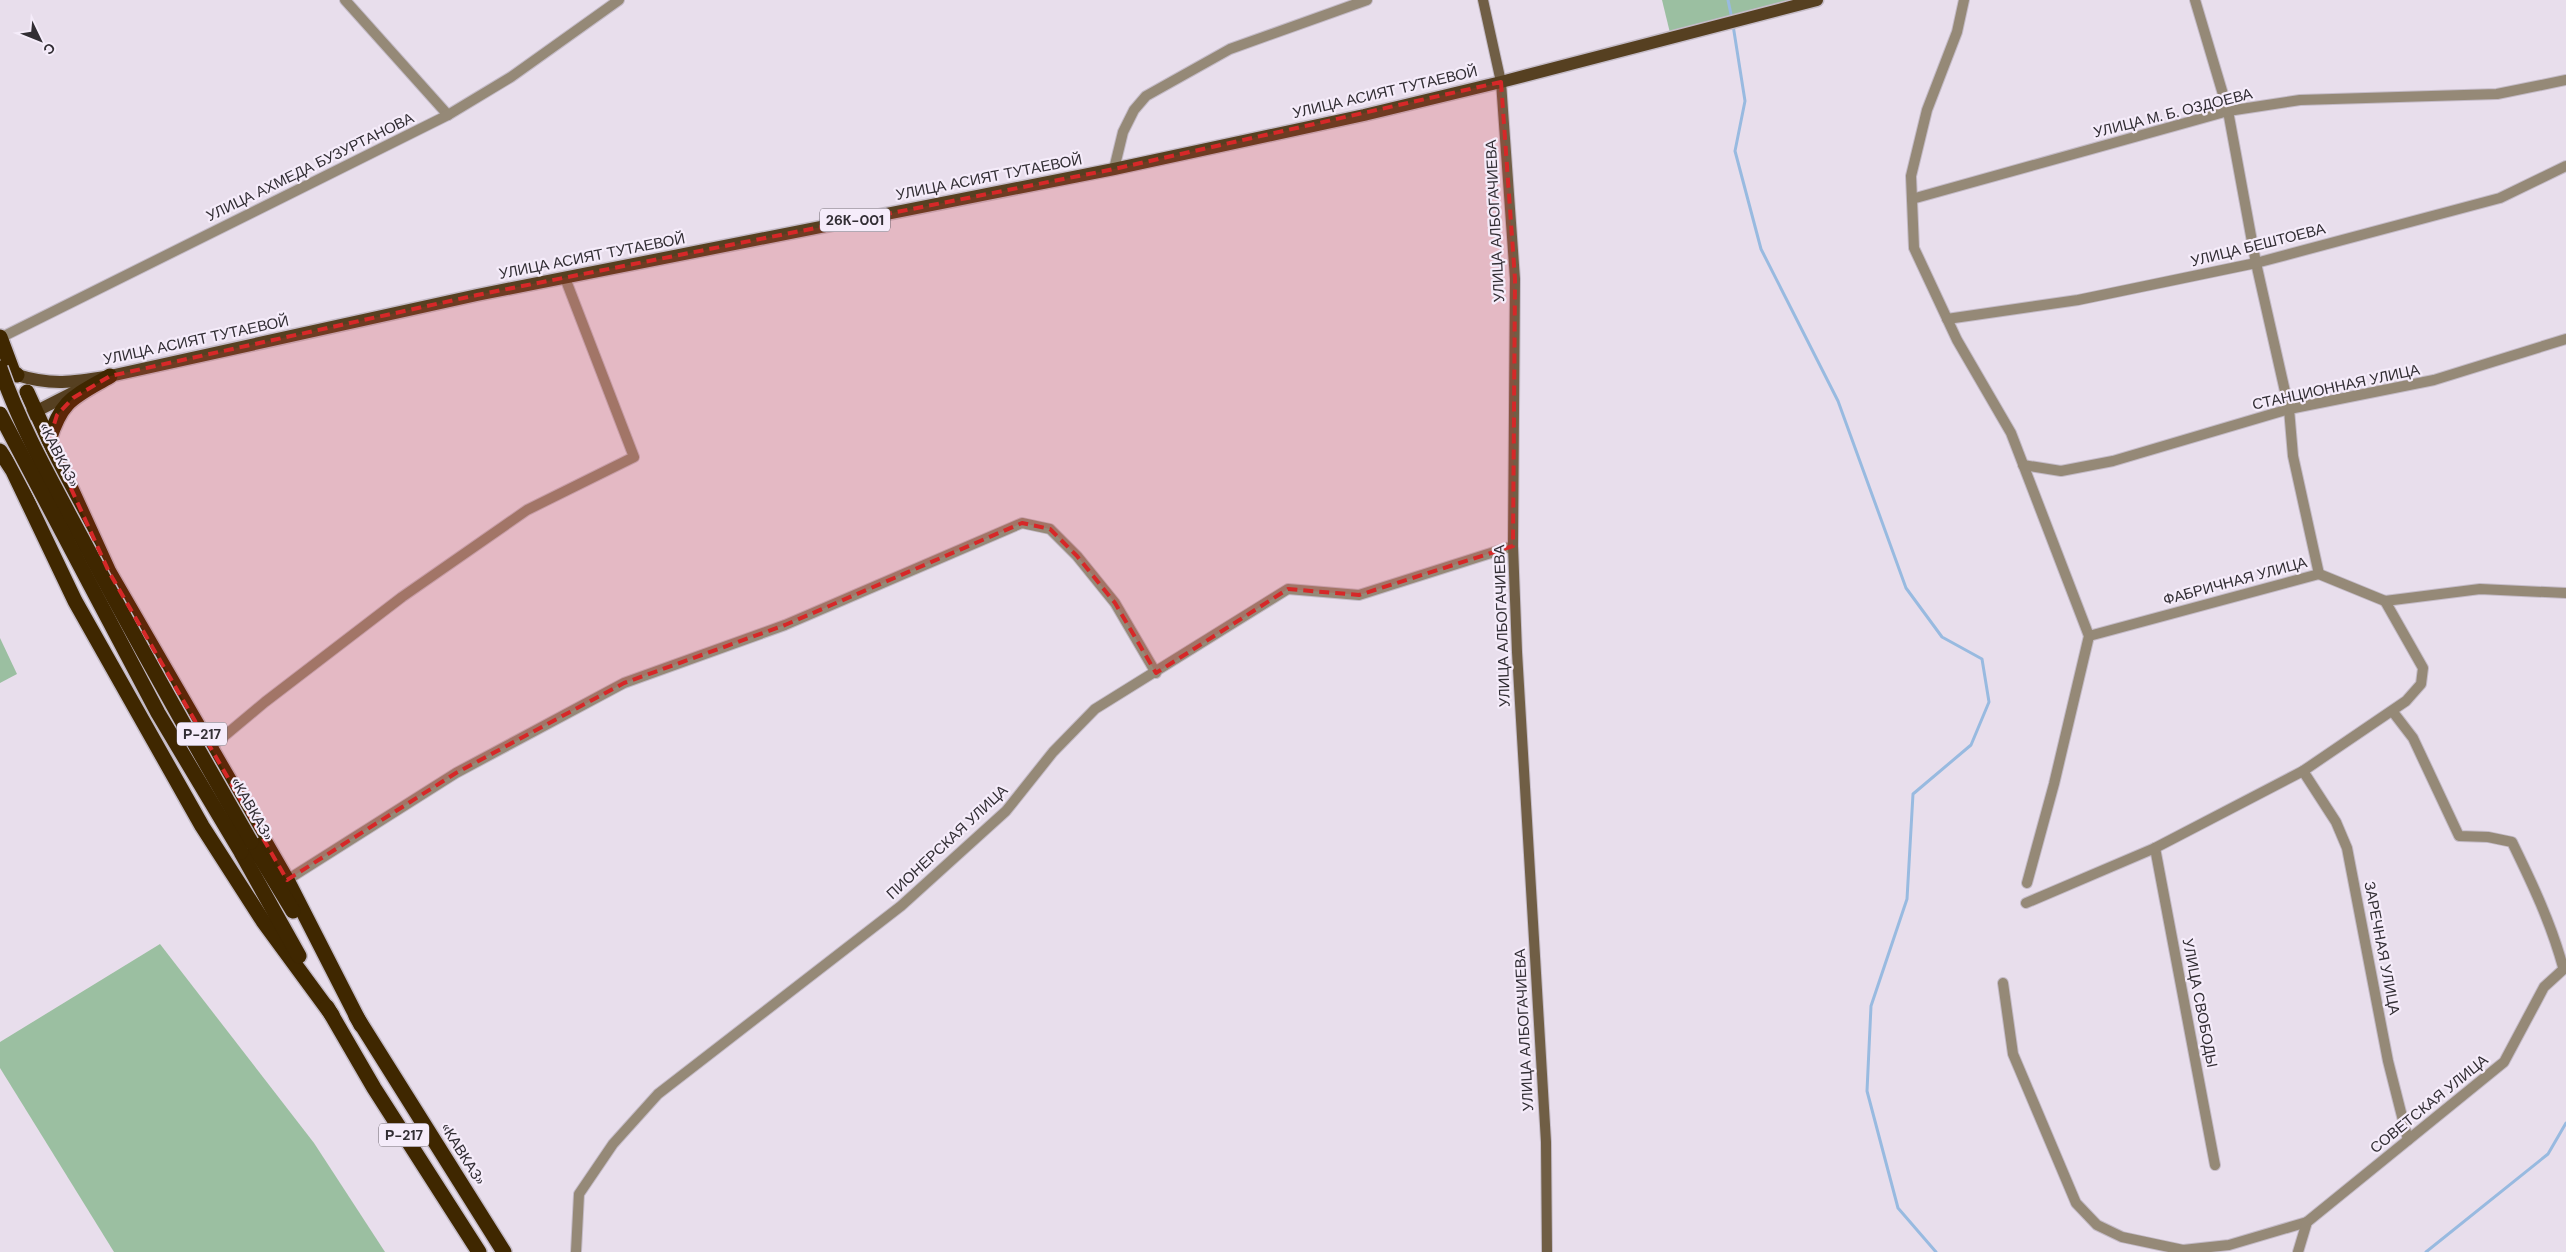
<svg xmlns="http://www.w3.org/2000/svg" width="2566" height="1252" font-family="'DM Sans',sans-serif">
  <style>
    .green { fill: #9bbfa1 }
    .lines { fill: none; stroke-linecap: round; stroke-linejoin: round }
    .stream { stroke: #98bae0; stroke-width: 3 }
    .street-casing { stroke: #c4bbc7; stroke-width: 12 }
    .secondary-casing { stroke: #c4bbc7; stroke-width: 12 }
    .primary-casing { stroke: #c4bbc7; stroke-width: 15 }
    .highway-casing { stroke: #c4bbc7; stroke-width: 18 }
    .street { stroke: #958977; stroke-width: 10 }
    .secondary { stroke: #705e45; stroke-width: 10 }
    .primary { stroke: #564021; stroke-width: 12 }
    .highway { stroke: #3f2700; stroke-width: 15 }
    .highway-bridge-casing { stroke: #c4bbc7; stroke-width: 18; stroke-linecap: butt }
    .highway-bridge { stroke: #3f2700; stroke-width: 15 }
    .marked { fill: #d62828; fill-opacity: 0.2; stroke: #d62828; stroke-width: 4; stroke-dasharray: 10 6; stroke-linejoin: round }
    .labels { text-anchor: middle; dominant-baseline: central; stroke-width: 4.5; stroke-linejoin: round; paint-order: stroke }
    .shield { fill: #f5ecfa; stroke: #6c676f; stroke-width: 1 }
    .shield-label { font-size: 14px; font-weight: bold; fill: #322e34 }
    .street-label { font-size: 15px; fill: #322e34; stroke: #f5ecfa }
  </style>
  <rect width="100%" height="100%" fill="#e8deec"/>
  <!-- green -->
  <g class="green">
    <polygon points="1662,0 1817,0 1671,37"/>
    <polygon points="0,638 17,674 0,683"/>
    <polygon points="160,944 314,1143 385,1252 114,1252 0,1068 0,1042"/>
  </g>
  <g class="lines">
    <!-- stream -->
    <g class="stream">
      <polyline points="1728,0 1732,19"/>
      <polyline points="1733,25 1745,101 1735,151 1761,249 1838,401 1906,588 1942,637 1982,659 1989,702 1971,745 1913,794 1907,899 1871,1006 1867,1091 1898,1208 1936,1252"/>
      <polyline points="2426,1252 2548,1154 2566,1123"/>
    </g>
    <!-- street casing -->
    <g class="street-casing">
      <g id="street">
        <polyline points="345,0 448,115"/>
        <polyline points="1964,0 1957,32 1927,110 1911,176 1914,248 1957,340 2011,433 2089,636 2054,784 2027,883"/>
        <polyline points="2195,0 2228,111 2256,263 2289,409 2293,456 2319,574"/>
        <polyline points="1114,169 1123,132 1134,110 1146,96 1230,49 1367,0"/>
        <polyline points="1912,199 2228,111 2300,100 2497,94 2566,80"/>
        <polyline points="1947,319 2078,300 2256,263 2500,198 2566,166"/>
        <polyline points="0,338 448,115 511,77 619,0"/>
        <polyline points="2023,465 2061,471 2113,461 2289,409 2434,380 2566,339"/>
        <polyline points="2089,636 2319,574 2385,601 2480,589 2566,593"/>
        <path d="M2393,712L2413,738L2459,836L2488,837L2512,842C2532,883 2551,923 2563,967"/>
        <polyline points="210,748 265,702 402,597 527,510 634,457 565,278"/>
        <polyline points="2303,771 2336,822 2347,848 2388,1061 2408,1140"/>
        <polyline points="2155,848 2215,1165"/>
        <polyline points="287,880 456,773 624,683 785,625 1022,523 1050,529 1077,556 1115,603 1156,673"/>
        <polyline points="2026,903 2155,848 2303,771 2406,701 2421,684 2423,668 2385,601"/>
        <polyline points="2003,983 2013,1054 2076,1203 2097,1225 2122,1237 2183,1250 2229,1245 2307,1222"/>
        <polyline points="576,1252 579,1194 613,1144 658,1094 901,906 1006,811 1053,752 1095,709 1288,589 1359,595 1513,546"/>
        <polyline points="2298,1252 2307,1222 2504,1062 2544,987 2566,967"/>
      </g>
    </g>
    <!-- secondary casing -->
    <g class="secondary-casing">
      <polyline id="secondary" points="1483,0 1501,82 1515,279 1513,546 1517,652 1546,1142 1547,1252"/>
    </g>
    <!-- primary casing -->
    <g class="primary-casing">
      <g id="primary">
        <path d="M17,375C52,386 74,382 110,376L477,295L1114,169L1364,115L1501,82L1817,0"/>
        <polyline points="19,420 80,389"/>
      </g>
    </g>
    <!-- highway casing -->
    <g class="highway-casing">
      <g id="highway">
        <polyline points="0,337 13,372 17,375"/>
        <polyline points="27,392 109,572 287,880 361,1025"/>
        <path d="M49,440C62,399 74,397 110,376"/>
        <polyline points="0,451 13,471 75,601 202,826 263,921 332,1015"/>
        <polyline points="251,842 293,911"/>
        <polyline points="241,852 299,956"/>
        <polyline points="327,1007 374,1088 479,1252"/>
        <polyline points="356,1016 504,1252"/>
      </g>
    </g>
    <!-- street -->
    <use href="#street" class="street"/>
    <!-- secondary -->
    <use href="#secondary" class="secondary"/>
    <!-- primary -->
    <use href="#primary" class="primary"/>
    <!-- highway -->
    <use href="#highway" class="highway"/>
    <!-- highway-bridge casing -->
    <g class="highway-bridge-casing">
      <g id="highway-bridge">
        <path d="M0,368C22,431 56,489 87,548C140,647 195,745 251,842"/>
        <polyline points="0,414 158,713 241,852"/>
      </g>
    </g>
    <!-- highway-bridge -->
    <use href="#highway-bridge" class="highway-bridge"/>
  </g>
  <!-- marked area -->
  <path class="marked" d="M1501,82L1515,279L1513,546L1359,595L1288,589L1156,673L1115,603L1077,556L1050,529L1022,523L785,625L624,683L456,773L287,880L109,572L49,440L57,415L73,398L110,376L477,295L1114,169Z"/>
  <g class="labels">
    <!-- shield labels -->
    <g class="shield">
      <rect x="820" y="208.5" width="70" height="23" rx="4"/>
      <rect x="177" y="722.5" width="50" height="23" rx="4"/>
      <rect x="379" y="1123.5" width="50" height="23" rx="4"/>
    </g>
    <g class="shield-label">
      <text x="855" y="220">26К-001</text>
      <text x="202" y="734">Р-217</text>
      <text x="404" y="1135">Р-217</text>
    </g>
    <!-- street labels -->
    <g class="street-label">
      <text transform="translate(1385 92) rotate(-13)">УЛИЦА АСИЯТ ТУТАЕВОЙ</text>
      <text transform="translate(2173 113) rotate(-14)">УЛИЦА М. Б. ОЗДОЕВА</text>
      <text transform="translate(310 167) rotate(-26)">УЛИЦА АХМЕДА БУЗУРТАНОВА</text>
      <text transform="translate(989 177) rotate(-11)">УЛИЦА АСИЯТ ТУТАЕВОЙ</text>
      <text transform="translate(1495 221) rotate(-93)">УЛИЦА АЛБОГАЧИЕВА</text>
      <text transform="translate(2258 245) rotate(-14)">УЛИЦА БЕШТОЕВА</text>
      <text transform="translate(592 256) rotate(-11)">УЛИЦА АСИЯТ ТУТАЕВОЙ</text>
      <text transform="translate(196 340) rotate(-12)">УЛИЦА АСИЯТ ТУТАЕВОЙ</text>
      <text transform="translate(2336 387) rotate(-12)">СТАНЦИОННАЯ УЛИЦА</text>
      <text transform="translate(59 455) rotate(63)">«КАВКАЗ»</text>
      <text transform="translate(2235 581) rotate(-15)">ФАБРИЧНАЯ УЛИЦА</text>
      <text transform="translate(1502 626) rotate(-92)">УЛИЦА АЛБОГАЧИЕВА</text>
      <text transform="translate(252 809) rotate(60)">«КАВКАЗ»</text>
      <text transform="translate(947 842) rotate(-43)">ПИОНЕРСКАЯ УЛИЦА</text>
      <text transform="translate(2382 948) rotate(79)">ЗАРЕЧНАЯ УЛИЦА</text>
      <text transform="translate(2200 1003) rotate(79)">УЛИЦА СВОБОДЫ</text>
      <text transform="translate(1524 1030) rotate(-93)">УЛИЦА АЛБОГАЧИЕВА</text>
      <text transform="translate(2429 1104) rotate(-39)">СОВЕТСКАЯ УЛИЦА</text>
      <text transform="translate(463 1154) rotate(58)">«КАВКАЗ»</text>
    </g>
  </g>
  <!-- north arrow -->
  <g transform="translate(40 40) rotate(133)" stroke="#f5ecfa" stroke-width="4" paint-order="stroke">
  <path d="M0-4L9 19L0 12L-9 19Z" fill="#322e34"/>
  <text y="-8" font-size="14" font-weight="bold" text-anchor="middle" fill="#322e34">С</text>
  </g>
</svg>
